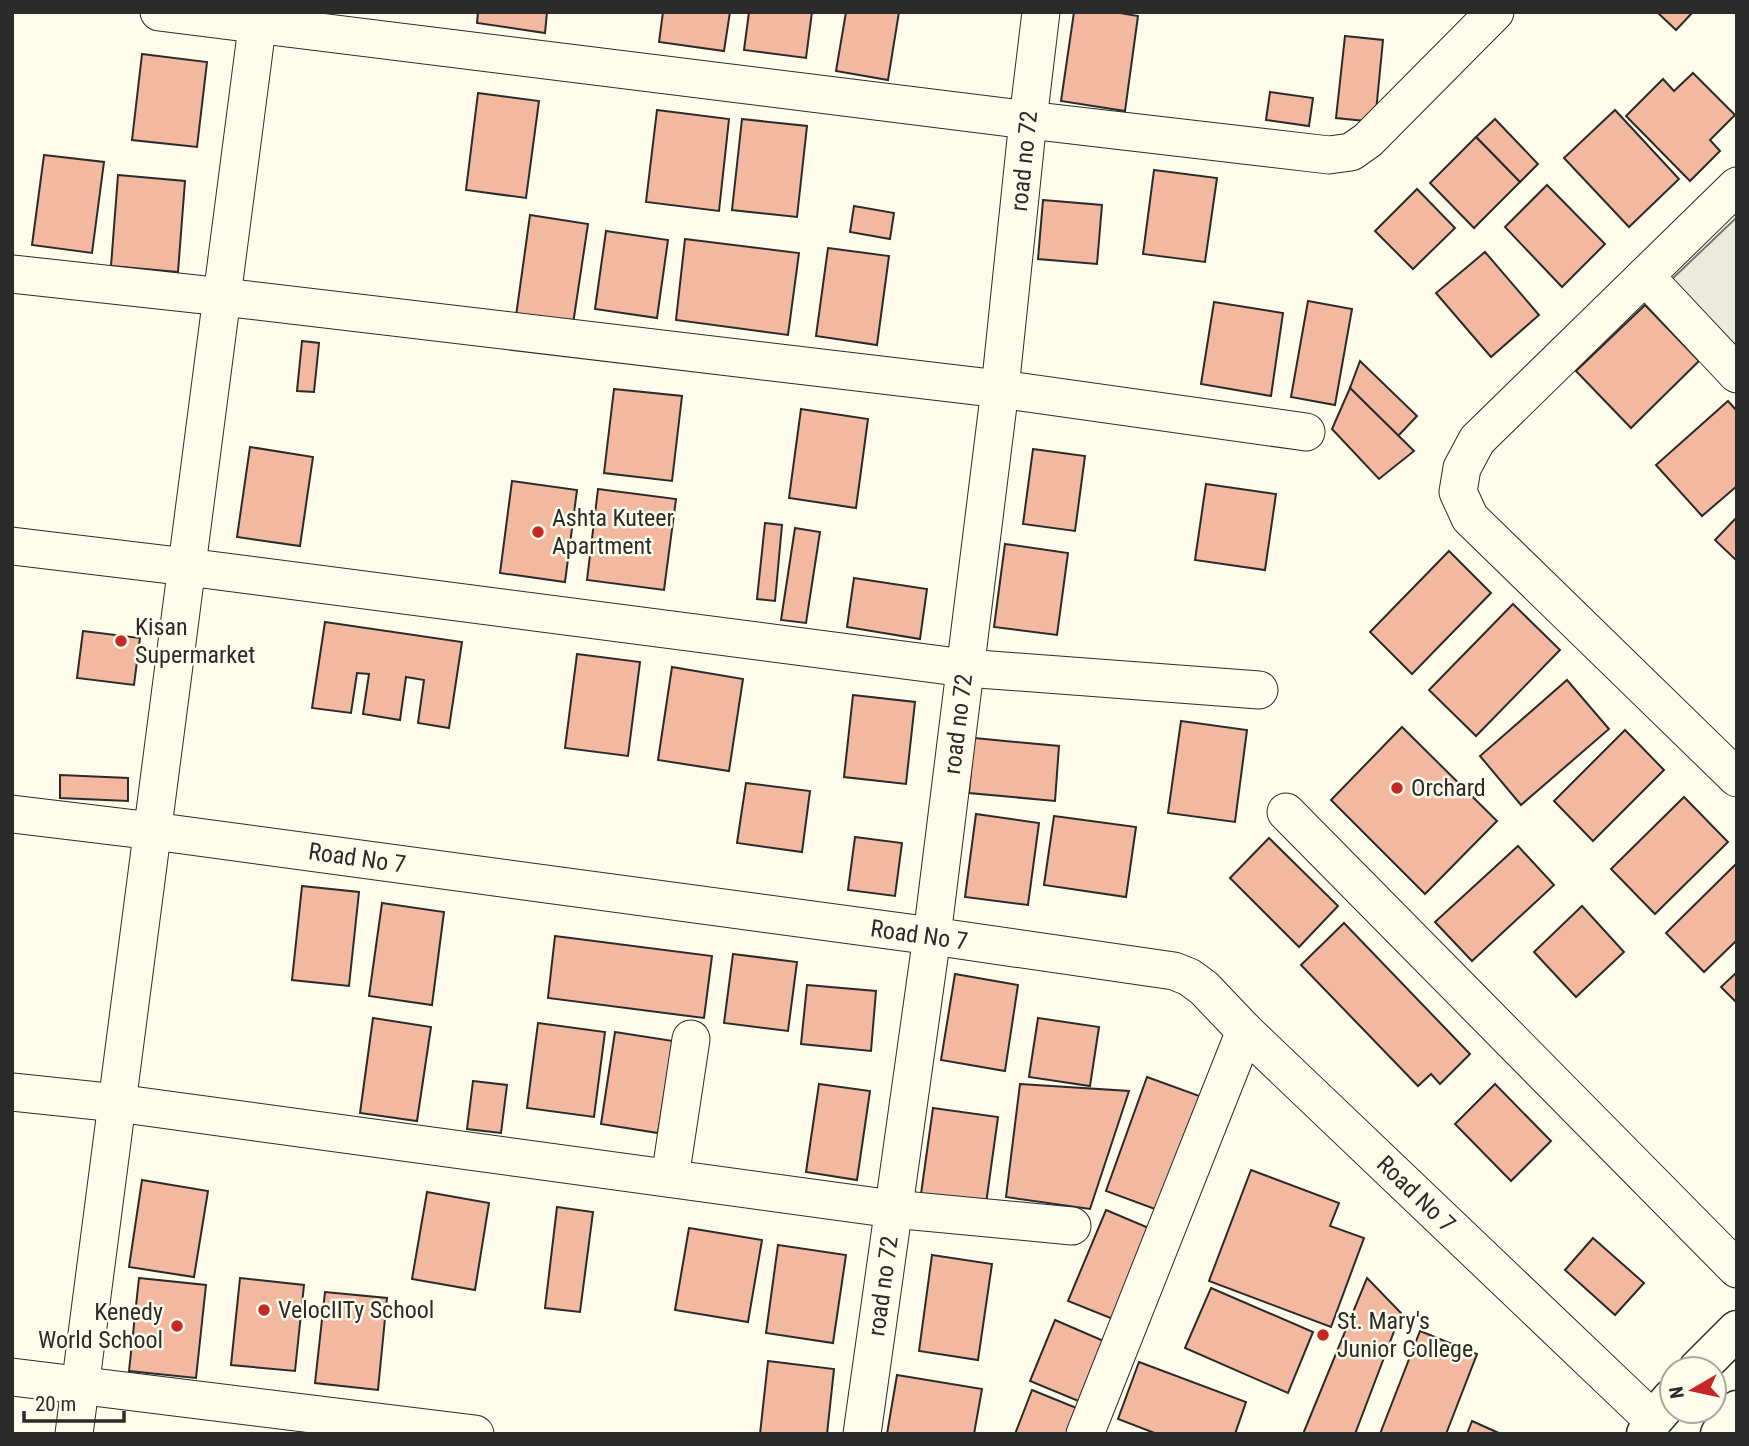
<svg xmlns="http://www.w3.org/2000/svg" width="1749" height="1446" font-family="'Roboto Condensed',sans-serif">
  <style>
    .green { fill: #ecebdb; stroke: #74746e; stroke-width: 2 }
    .building { fill: #f2b8a0; stroke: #2b2b2b; stroke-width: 2 }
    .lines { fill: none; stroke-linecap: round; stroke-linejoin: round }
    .minor-casing { stroke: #2b2b2b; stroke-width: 39 }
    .major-casing { stroke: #2b2b2b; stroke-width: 41 }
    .minor { stroke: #fdfbea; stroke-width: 37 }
    .major { stroke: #fdfbea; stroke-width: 38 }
    .poi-dot { fill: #c62828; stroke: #fdfbea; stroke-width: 2.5 }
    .labels { text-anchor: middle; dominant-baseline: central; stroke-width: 5; stroke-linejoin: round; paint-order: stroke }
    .street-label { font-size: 24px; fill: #2b2b2b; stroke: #fdfbea }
    .poi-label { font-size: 24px; fill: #2b2b2b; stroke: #fdfbea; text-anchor: start }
  </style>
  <rect width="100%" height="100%" fill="#fdfbea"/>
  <!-- green -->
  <polygon class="green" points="1737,217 1737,350 1671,280"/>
  <!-- building -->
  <g class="building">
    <polygon points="478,12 547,12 545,33 477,23"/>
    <polygon points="663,12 730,12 724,51 659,42"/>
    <polygon points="749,12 812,12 806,58 744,50"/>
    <polygon points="846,12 899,12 888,80 836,71"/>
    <polygon points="1074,12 1114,12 1138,16 1125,111 1061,101"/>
    <polygon points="1657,12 1693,12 1676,30"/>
    <polygon points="1345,36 1383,40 1375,122 1336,118"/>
    <polygon points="142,54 207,62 197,147 132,140"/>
    <polygon points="1693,73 1735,115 1710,140 1720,151 1690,181 1626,116 1663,79 1674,91"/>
    <polygon points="1270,92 1313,98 1309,126 1266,120"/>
    <polygon points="478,93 539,101 526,198 466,190"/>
    <polygon points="657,110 729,119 719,211 646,202"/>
    <polygon points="1615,110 1679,179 1629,227 1564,158"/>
    <polygon points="742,119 807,126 797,217 732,210"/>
    <polygon points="1495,119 1538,164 1520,182 1476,137"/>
    <polygon points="1476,137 1520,182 1474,228 1430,183"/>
    <polygon points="44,155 104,162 92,253 32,245"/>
    <polygon points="1154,170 1217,178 1205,262 1143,254"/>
    <polygon points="118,175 185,181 178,272 111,266"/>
    <polygon points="1547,185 1605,244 1562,287 1505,227"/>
    <polygon points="1417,189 1455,228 1413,269 1375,231"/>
    <polygon points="1043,200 1102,205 1097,264 1038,259"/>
    <polygon points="854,206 894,213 890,239 850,232"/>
    <polygon points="530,215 588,224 573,324 516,316"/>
    <polygon points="606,231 668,240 657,318 595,309"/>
    <polygon points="685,239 799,253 788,335 676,320"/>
    <polygon points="828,248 889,256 877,345 816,336"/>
    <polygon points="1485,252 1539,315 1491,357 1436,293"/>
    <polygon points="1308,301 1352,309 1335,405 1291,397"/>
    <polygon points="1214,302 1283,313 1271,396 1201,384"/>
    <polygon points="1645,305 1699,361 1631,428 1576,371"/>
    <polygon points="302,341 319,343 314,392 297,391"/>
    <polygon points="1360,361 1417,416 1398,436 1350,388"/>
    <polygon points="1350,388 1414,451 1379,479 1332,429"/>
    <polygon points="614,389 682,396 672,481 604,473"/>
    <polygon points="1728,401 1737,411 1737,486 1702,516 1656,465"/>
    <polygon points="801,409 868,419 856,508 789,498"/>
    <polygon points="250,447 313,457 300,546 237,537"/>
    <polygon points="1033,449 1085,456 1075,531 1023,524"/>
    <polygon points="512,481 577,490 565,582 500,573"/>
    <polygon points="1206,484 1276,494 1265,570 1195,560"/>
    <polygon points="598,489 676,499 664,590 587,580"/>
    <polygon points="1737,517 1737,561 1715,540"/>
    <polygon points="765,523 782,525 775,601 757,599"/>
    <polygon points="795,528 820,532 806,623 781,620"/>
    <polygon points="1005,544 1068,553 1057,635 994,627"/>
    <polygon points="1449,551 1491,593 1412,674 1370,632"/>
    <polygon points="854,578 927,589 920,639 847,627"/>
    <polygon points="1513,604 1560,650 1476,736 1429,690"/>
    <polygon points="325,622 462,642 449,728 418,723 424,680 406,677 400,720 363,714 369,674 357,673 351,713 312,708"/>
    <polygon points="83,631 140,638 134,685 77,678"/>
    <polygon points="577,654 640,662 628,756 565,748"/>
    <polygon points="672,667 743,679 729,771 658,760"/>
    <polygon points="1567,680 1609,729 1521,805 1480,756"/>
    <polygon points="853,695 915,702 906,784 844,777"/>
    <polygon points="1181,721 1247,730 1235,822 1168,813"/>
    <polygon points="1402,727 1497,821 1425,894 1331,800"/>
    <polygon points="1625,730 1664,770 1593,841 1554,801"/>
    <polygon points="974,738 1059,746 1055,801 969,793"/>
    <polygon points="60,775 128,778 128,801 60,798"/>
    <polygon points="746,783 810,791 802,852 737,843"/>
    <polygon points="1684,797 1728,842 1655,914 1611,869"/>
    <polygon points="976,814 1039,823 1028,905 965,897"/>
    <polygon points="1054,816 1136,827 1126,897 1044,885"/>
    <polygon points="855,837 902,843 895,896 848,890"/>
    <polygon points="1269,838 1338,906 1299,947 1230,878"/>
    <polygon points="1518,846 1554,885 1472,961 1435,922"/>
    <polygon points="1737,863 1737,940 1704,972 1666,933"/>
    <polygon points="302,886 359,892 349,986 292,980"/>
    <polygon points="382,903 444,912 432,1005 369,996"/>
    <polygon points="1582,906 1624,952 1576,997 1534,952"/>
    <polygon points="1344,923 1470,1054 1440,1084 1431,1074 1418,1086 1301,965"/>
    <polygon points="555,936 712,956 704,1018 548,998"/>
    <polygon points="733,954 797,962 788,1031 724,1023"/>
    <polygon points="1737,972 1737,1003 1721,987"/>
    <polygon points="955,974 1018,985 1005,1071 941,1060"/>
    <polygon points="807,985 876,991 871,1051 801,1044"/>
    <polygon points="373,1018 431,1027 417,1121 360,1113"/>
    <polygon points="1038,1018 1099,1027 1090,1086 1029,1077"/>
    <polygon points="538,1023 605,1032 594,1117 527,1108"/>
    <polygon points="615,1032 673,1041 658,1133 601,1124"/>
    <polygon points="1147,1077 1205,1098 1163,1212 1106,1191"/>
    <polygon points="473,1081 507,1085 501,1133 467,1129"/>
    <polygon points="819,1084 870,1091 857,1180 806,1172"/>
    <polygon points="1020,1084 1129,1091 1090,1209 1006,1197"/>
    <polygon points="1495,1084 1551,1141 1511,1181 1455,1124"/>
    <polygon points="933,1108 998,1117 986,1204 921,1194"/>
    <polygon points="1251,1170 1339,1203 1330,1226 1364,1238 1331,1327 1209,1281"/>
    <polygon points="142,1180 208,1191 194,1277 129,1267"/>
    <polygon points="427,1192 489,1203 475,1290 412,1279"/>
    <polygon points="557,1207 593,1212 580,1312 545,1308"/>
    <polygon points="1106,1210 1156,1231 1118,1321 1068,1301"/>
    <polygon points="689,1228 762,1240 748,1322 675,1310"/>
    <polygon points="1593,1238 1644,1283 1615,1315 1565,1270"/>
    <polygon points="778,1245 846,1255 833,1343 766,1333"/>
    <polygon points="932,1255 992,1264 978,1360 919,1351"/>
    <polygon points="139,1278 206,1285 196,1378 129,1371"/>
    <polygon points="240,1278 304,1285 295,1371 231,1365"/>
    <polygon points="1367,1278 1401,1313 1355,1434 1303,1434"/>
    <polygon points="1211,1288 1313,1332 1288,1393 1185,1348"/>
    <polygon points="325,1292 387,1298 378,1390 315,1383"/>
    <polygon points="1055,1320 1113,1345 1088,1405 1030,1381"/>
    <polygon points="1420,1331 1477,1354 1446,1434 1380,1434"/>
    <polygon points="768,1361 834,1369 827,1434 760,1434"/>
    <polygon points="1139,1362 1246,1402 1235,1434 1157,1434 1118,1419"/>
    <polygon points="897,1375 982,1389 974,1434 887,1434"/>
    <polygon points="1032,1390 1084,1411 1074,1434 1015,1434"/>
    <polygon points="1472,1421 1501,1434 1467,1434"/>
  </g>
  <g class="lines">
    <!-- minor casing -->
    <g class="minor-casing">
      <g id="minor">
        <polyline points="159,12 1028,120 1329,155 1351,152 1368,140 1495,12"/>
        <polyline points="1737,186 1477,440 1462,468 1458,492 1470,518 1737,778"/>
        <polyline points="12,274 223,297 1000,389 1306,432"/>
        <polyline points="1645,276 1737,374"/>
        <polyline points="12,546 187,567 965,668 1259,690"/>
        <polyline points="1286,812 1737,1269"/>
        <polyline points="12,814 153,831 932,936 1174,971 1189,977 1204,988 1245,1031 1653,1420"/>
        <polyline points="12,1092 117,1103 893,1209 1072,1226"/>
        <polyline points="670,1178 691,1039"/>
        <polyline points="12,1377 475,1434"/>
        <polyline points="74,1434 259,12"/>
        <polyline points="862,1434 932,936 1000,389 1028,120 1041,12"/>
        <polyline points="1085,1434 1245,1031"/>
      </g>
    </g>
    <!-- major casing -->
    <g class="major-casing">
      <g id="major">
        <polyline points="1698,1369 1737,1330"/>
        <polyline points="1646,1434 1653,1420 1672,1398"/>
        <polyline points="1720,1434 1737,1410"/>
      </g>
    </g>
    <!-- minor -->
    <use href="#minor" class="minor"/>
    <!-- major -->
    <use href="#major" class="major"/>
  </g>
  <!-- markers -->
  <g class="poi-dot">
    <circle cx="538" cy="532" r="7"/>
    <circle cx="121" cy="641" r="7"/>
    <circle cx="1397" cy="788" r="7"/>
    <circle cx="264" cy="1310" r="7"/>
    <circle cx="177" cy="1326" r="7"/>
    <circle cx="1323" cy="1335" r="7"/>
  </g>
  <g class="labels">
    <!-- street labels -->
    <g class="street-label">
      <text transform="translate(1024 161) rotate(-84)">road no 72</text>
      <text transform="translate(958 724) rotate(-83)">road no 72</text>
      <text transform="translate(357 858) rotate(8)">Road No 7</text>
      <text transform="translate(919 935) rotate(8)">Road No 7</text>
      <text transform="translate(1416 1194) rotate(44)">Road No 7</text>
      <text transform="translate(883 1286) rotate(-82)">road no 72</text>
    </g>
    <!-- poi labels -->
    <g class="poi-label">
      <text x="552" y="518">Ashta Kuteer<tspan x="552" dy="28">Apartment</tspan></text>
      <text x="135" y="627">Kisan<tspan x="135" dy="28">Supermarket</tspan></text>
      <text x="1411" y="788">Orchard</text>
      <text x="278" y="1310">VelocIITy School</text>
      <text x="163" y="1312" text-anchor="end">Kenedy<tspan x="163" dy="28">World School</tspan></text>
      <text x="1337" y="1321">St. Mary's<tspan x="1337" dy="28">Junior College</tspan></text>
    </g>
  </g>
  <!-- border -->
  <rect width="1749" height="1446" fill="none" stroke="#2b2b2b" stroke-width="28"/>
  <!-- north arrow -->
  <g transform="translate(1693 1390) rotate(261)"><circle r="33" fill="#fdfbea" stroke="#a9a89e" stroke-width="2"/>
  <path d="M0-5L12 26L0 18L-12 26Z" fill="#c62828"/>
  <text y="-10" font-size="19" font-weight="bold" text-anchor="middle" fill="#2b2b2b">N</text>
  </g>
  <!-- scale -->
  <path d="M24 1411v10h100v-10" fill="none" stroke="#2b2b2b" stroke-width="3.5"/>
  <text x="35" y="1411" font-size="21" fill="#2b2b2b" stroke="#fdfbea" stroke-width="5" paint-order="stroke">20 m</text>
</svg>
